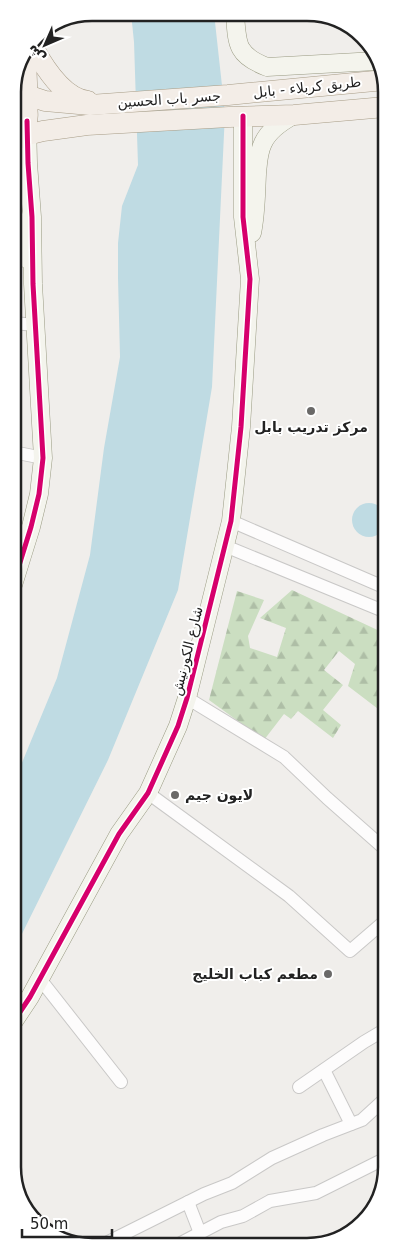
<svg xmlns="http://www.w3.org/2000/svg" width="399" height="1259" font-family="'DejaVu Sans','Noto Naskh Arabic',sans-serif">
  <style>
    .forest { fill: url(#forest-firs) }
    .water { fill: #bfdbe3 }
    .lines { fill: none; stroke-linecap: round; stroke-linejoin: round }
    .street-casing { stroke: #c9c8c7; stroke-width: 14 }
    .secondary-casing { stroke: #999a82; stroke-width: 19 }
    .primary-casing { stroke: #a79c86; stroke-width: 21 }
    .street { stroke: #fdfcfc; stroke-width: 12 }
    .secondary { stroke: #f4f4ed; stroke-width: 18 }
    .primary { stroke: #f3ede7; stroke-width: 20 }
    .cycleway-casing { stroke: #fff; stroke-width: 8 }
    .cycleway { stroke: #d6006c; stroke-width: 5 }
    .poi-dot { fill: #6a6968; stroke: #fff; stroke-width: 2 }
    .labels { text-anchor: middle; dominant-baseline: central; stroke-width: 4; stroke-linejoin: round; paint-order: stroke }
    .street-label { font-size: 14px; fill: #222; stroke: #fff }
    .poi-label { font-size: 14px; font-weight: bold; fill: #222; stroke: #fff }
    .rim { fill: none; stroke: #222; stroke-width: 2.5 }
  </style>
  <defs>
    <pattern id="forest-firs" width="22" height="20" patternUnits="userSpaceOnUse" patternTransform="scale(1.25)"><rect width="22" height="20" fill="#cbdec1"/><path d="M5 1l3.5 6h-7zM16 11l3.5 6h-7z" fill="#aebea6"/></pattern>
  </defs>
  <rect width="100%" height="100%" fill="#f0eeeb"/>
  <!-- forest -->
  <polygon class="forest" points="292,590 386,634 386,715 348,686 355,664 339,651 324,670 343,685 323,710 341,725 333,738 298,711 291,719 284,714 264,740 209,700 237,591 264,600 248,636 250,648 277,657 286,628 260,618"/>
  <!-- water -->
  <g class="water">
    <polygon points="131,13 214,13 225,113 212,387 178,590 108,760 14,950 14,782 57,678 90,555 104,448 120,357 118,278 118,243 122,206 138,165 134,42"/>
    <circle cx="369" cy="520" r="17"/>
  </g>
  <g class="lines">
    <!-- street casing -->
    <g class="street-casing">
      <g id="street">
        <polyline points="13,323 36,325"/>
        <polyline points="13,452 43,458"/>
        <polyline points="231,521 386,588"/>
        <polyline points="225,546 386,612"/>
        <polyline points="187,698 284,757 327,798 386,850"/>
        <polyline points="148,793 289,896 350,951 386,920"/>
        <polyline points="40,979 121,1082"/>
        <polyline points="324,1070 351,1124"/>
        <polyline points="299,1087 364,1042 386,1029"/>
        <polyline points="188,1202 200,1233"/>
        <polyline points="102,1245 204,1194 232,1183 272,1158 323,1135 362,1120 386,1098"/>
        <polyline points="177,1245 221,1222 243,1216 270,1201 316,1193 386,1158"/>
      </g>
    </g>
    <!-- secondary casing -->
    <g class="secondary-casing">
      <g id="secondary">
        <path d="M235,13C237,44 236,55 267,67L376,61"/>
        <polyline points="13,212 27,259"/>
        <path d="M252,233C256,214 256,194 257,174C258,164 258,153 263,143C269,130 281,122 294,115"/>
        <polyline points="13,585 31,527 39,494 43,458 33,284 32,217 28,163 27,122"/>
        <polyline points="14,1021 30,997 119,834 148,793 178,726 187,698 231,521 241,427 250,279 243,217 243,116"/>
      </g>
    </g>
    <!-- primary casing -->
    <g class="primary-casing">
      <g id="primary">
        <path d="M33,47C44,67 63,98 88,101"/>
        <polyline points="26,60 28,106"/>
        <polyline points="13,86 27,95 45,101 90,105 228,95 385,80"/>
        <polyline points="14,141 27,135 43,131 87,125 229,117 294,115 385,107"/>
        <path d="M13,142C32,130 33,101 14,87"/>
      </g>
    </g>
    <!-- street -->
    <use href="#street" class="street"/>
    <!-- secondary -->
    <use href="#secondary" class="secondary"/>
    <!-- primary -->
    <use href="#primary" class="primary"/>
    <!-- cycleway casing -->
    <g class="cycleway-casing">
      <g id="cycleway">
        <polyline points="13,585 31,527 39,494 43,458 33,284 32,217 28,163 27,121"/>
        <polyline points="14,1021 30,997 119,834 148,793 178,726 187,698 231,521 241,427 250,279 243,217 243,116"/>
      </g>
    </g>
    <!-- cycleway -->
    <use href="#cycleway" class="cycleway"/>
  </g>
  <!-- markers -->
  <g class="poi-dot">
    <circle cx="311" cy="411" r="5"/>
    <circle cx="175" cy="795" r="5"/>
    <circle cx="328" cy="974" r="5"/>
  </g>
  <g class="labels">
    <!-- street labels -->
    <g class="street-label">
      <text transform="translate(307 87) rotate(-6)">طريق كربلاء - بابل</text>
      <text transform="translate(169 99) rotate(-4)">جسر باب الحسين</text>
      <text transform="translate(187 651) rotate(-76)">شارع الكورنيش</text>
    </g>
    <!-- poi labels -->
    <g class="poi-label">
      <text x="311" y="427">مركز تدريب بابل</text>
      <text x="185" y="795" text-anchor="start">لايون جيم</text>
      <text x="318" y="974" text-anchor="end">مطعم كباب الخليج</text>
    </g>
  </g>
  <!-- crop -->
  <path d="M0 0H399V1259H0ZM92 21H307A71 71 0 0 1 378 92V1167A71 71 0 0 1 307 1238H92A71 71 0 0 1 21 1167V92A71 71 0 0 1 92 21Z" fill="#fff" fill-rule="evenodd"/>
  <path class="rim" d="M92 21H307A71 71 0 0 1 378 92V1167A71 71 0 0 1 307 1238H92A71 71 0 0 1 21 1167V92A71 71 0 0 1 92 21Z"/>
  <!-- north arrow -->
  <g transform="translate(45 45) rotate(225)" stroke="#ffffff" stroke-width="4" paint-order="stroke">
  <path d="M0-4L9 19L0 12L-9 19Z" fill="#222222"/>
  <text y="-8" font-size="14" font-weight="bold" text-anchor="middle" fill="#222222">ش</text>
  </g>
  <!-- scale -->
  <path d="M22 1229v8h90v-8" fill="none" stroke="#222222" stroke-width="2.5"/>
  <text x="30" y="1229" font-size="15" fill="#222222" stroke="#ffffff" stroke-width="4" paint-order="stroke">50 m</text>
</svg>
